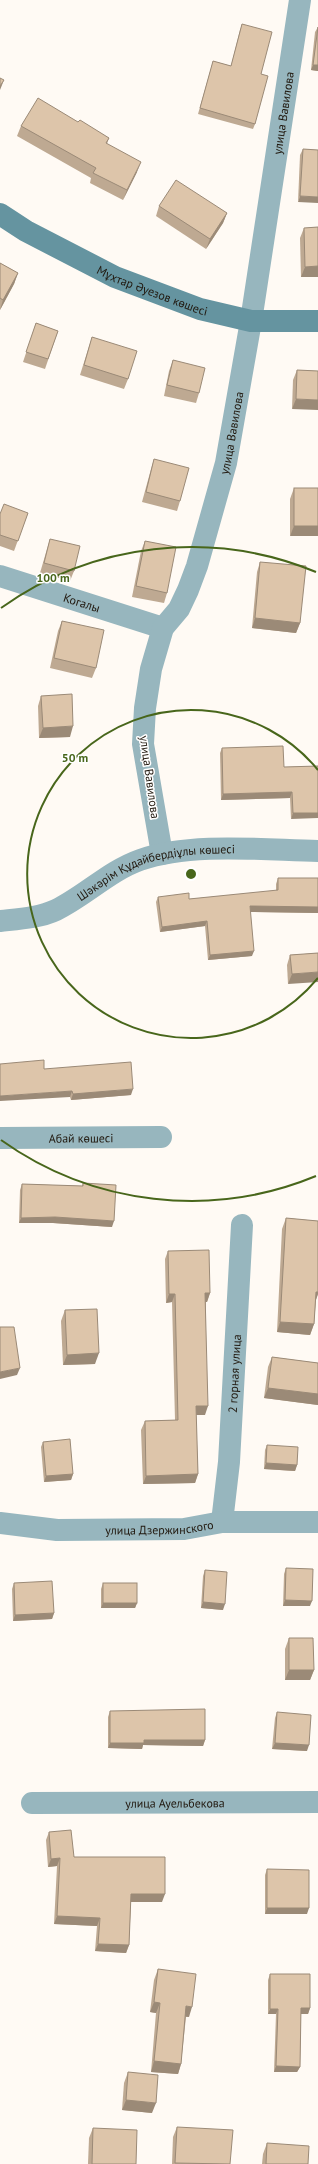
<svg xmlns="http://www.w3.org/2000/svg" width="318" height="2164" font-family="'PT Sans',sans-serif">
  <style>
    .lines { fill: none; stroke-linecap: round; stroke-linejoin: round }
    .street { stroke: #97b6be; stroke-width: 22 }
    .secondary { stroke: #6594a0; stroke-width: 22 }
    .wall { fill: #bea992 }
    .shaded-wall { fill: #9b8a77 }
    .building { fill: #ddc5aa; stroke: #9b8a77 }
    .ring { fill: none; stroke: #48661b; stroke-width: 2 }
    .labels { text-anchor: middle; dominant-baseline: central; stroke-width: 3; stroke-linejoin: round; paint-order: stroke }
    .street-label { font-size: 12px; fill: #20170d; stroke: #fff }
    .centre { fill: #48661b; stroke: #fff; stroke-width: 2 }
    .ring-label { font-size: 12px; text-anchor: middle; font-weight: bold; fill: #48661b; stroke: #fff; stroke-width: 3; stroke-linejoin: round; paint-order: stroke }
  </style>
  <rect width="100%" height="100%" fill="#fffaf4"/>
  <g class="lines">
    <!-- street -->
    <g class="street">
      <path id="s1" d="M0,576L163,628"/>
      <path id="s2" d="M162,854L143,744L145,708L151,669L163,628L179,609L188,590L197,566L226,463L251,321L300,0"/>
      <path id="s3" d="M0,921C18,919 39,918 56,910C85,896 109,871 140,860C191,842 264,850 318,851"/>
      <path id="s4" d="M0,1138L161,1137"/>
      <path id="s5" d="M222,1522L229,1462L242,1225"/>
      <path id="s6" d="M0,1523L57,1530L184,1529L222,1522H318"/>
      <path id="s7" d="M32,1803L318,1802"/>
    </g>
    <!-- secondary -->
    <path class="secondary" id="s8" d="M0,214L26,231L115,277L200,309L251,321H318"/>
  </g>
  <!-- wall -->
  <g class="wall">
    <polygon points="242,24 261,74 255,124 253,129 198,114 213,61 231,66 240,30"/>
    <polygon points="318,27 318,71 311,70 315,32"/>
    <polygon points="78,122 109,138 107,144 137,172 123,200 90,183 91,178 17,136 21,126"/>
    <polygon points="303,149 318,150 298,202 300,155"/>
    <polygon points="159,206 227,213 223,223 206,249 156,216"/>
    <polygon points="318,227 318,277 301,277 300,238 304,228"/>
    <polygon points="0,263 18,273 14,284 0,310"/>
    <polygon points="36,323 58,331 45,369 23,362"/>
    <polygon points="92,337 128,379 124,389 80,375"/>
    <polygon points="173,360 199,393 196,403 164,396 169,371"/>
    <polygon points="297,370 318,371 292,409 293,380"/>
    <polygon points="154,459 180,501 177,511 142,502 151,469"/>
    <polygon points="294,488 318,488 290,536 290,499"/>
    <polygon points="28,513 14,551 0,546 0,514"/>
    <polygon points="50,539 74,571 70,581 40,573 47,549"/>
    <polygon points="145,541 167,593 164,603 132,597 141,551"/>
    <polygon points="260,562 300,623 296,633 252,628 257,572"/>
    <polygon points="62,621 96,668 92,678 50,668 58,631"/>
    <polygon points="41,696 70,737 39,738 38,706"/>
    <polygon points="222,748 284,767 318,766 291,819 290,798 221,800 220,753"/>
    <polygon points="278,878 318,878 318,913 250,912 252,956 208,960 205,926 160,932 156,902 158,897 189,899 276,891 276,884"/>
    <polygon points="318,953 288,984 287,965 290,955"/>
    <polygon points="44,1069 131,1095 71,1100 70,1097"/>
    <polygon points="83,1183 112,1227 53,1223 19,1223 20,1190 22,1184 82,1186"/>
    <polygon points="286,1218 318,1221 318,1294 316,1300 314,1324 310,1335 277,1332 282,1229"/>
    <polygon points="168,1251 210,1293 207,1302 206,1302 205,1415 196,1415 198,1474 195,1483 143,1484 141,1430 145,1421 175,1420 172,1302 166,1303 165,1259"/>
    <polygon points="65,1310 95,1364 63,1365 61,1321"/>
    <polygon points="272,1357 318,1363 318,1405 264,1398 268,1367"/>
    <polygon points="43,1442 73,1474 71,1480 44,1482 41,1447"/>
    <polygon points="267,1445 297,1465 295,1471 264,1469 265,1450"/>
    <polygon points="286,1568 310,1606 283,1606 284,1574"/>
    <polygon points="205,1570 223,1610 201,1608 203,1576"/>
    <polygon points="14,1583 54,1613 52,1619 13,1621 12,1589"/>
    <polygon points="103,1583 137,1603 135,1608 101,1608 101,1589"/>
    <polygon points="289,1638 314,1670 310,1680 285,1680 285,1649"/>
    <polygon points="110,1711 205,1740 203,1746 143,1745 142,1749 108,1748 108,1717"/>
    <polygon points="277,1712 307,1751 272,1749 275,1718"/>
    <polygon points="49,1832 74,1857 162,1902 131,1902 129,1945 126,1953 95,1951 97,1926 54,1924 57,1866 48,1867 46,1840"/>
    <polygon points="267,1869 307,1914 265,1914 265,1875"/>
    <polygon points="158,1969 189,2017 186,2017 181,2064 178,2074 151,2072 156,2013 150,2012 154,1980"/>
    <polygon points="270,1974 310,2008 308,2014 301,2014 300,2067 297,2072 274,2072 276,2014 268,2014 268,1980"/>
    <polygon points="128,2072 152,2113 122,2110 124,2083"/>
    <polygon points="177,2127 230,2164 172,2164 173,2137"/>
    <polygon points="93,2128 136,2164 88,2164 89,2138"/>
    <polygon points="267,2143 308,2164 262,2164 263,2154"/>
  </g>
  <!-- shaded-wall -->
  <g class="shaded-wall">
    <polygon points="313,65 318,65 318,71 311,70"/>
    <polygon points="4,80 0,90 0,86"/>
    <polygon points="141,162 137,172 123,200 127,190"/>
    <polygon points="300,196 318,197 318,203 298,202"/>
    <polygon points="227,213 223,223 206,249 210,239"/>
    <polygon points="318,266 318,277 301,277 305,267"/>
    <polygon points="18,273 14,284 0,310 3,300"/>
    <polygon points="296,399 318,400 318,410 292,409"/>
    <polygon points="294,526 318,526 318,536 290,536"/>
    <polygon points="255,618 300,623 296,633 252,628"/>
    <polygon points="73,726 70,737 39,738 43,728"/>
    <polygon points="292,792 290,798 221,800 223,794"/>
    <polygon points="293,813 318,813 318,818 291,819"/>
    <polygon points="250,906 318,907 318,913 248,912"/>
    <polygon points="207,921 205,926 160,932 162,927"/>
    <polygon points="254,951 252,956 208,960 210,955"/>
    <polygon points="318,972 318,982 288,984 292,974"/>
    <polygon points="133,1089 131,1095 71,1100 73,1094"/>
    <polygon points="72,1091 70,1097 0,1101 0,1096"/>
    <polygon points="55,1217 114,1221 112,1227 53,1223 19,1223 21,1218"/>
    <polygon points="316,1292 318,1292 318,1294 315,1302"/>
    <polygon points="205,1293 210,1293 207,1302 202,1302"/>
    <polygon points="169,1294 175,1294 172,1302 166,1303"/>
    <polygon points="280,1322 314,1324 310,1335 277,1332"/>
    <polygon points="99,1353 95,1364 63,1365 67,1355"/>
    <polygon points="20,1368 17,1375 0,1379 0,1372"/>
    <polygon points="268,1388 318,1394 318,1405 264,1398"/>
    <polygon points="196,1406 208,1406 205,1415 193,1415"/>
    <polygon points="266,1463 297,1465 295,1471 264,1469"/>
    <polygon points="73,1474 71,1480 44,1482 46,1476"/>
    <polygon points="198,1474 195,1483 143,1484 146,1476"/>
    <polygon points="285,1600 312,1601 310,1606 283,1606"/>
    <polygon points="203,1602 225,1604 223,1610 201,1608"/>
    <polygon points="103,1603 137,1603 135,1608 101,1608"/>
    <polygon points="54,1613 52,1619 13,1621 15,1615"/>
    <polygon points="289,1670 314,1670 310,1680 285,1680"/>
    <polygon points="144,1740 205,1740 203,1746 143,1745 142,1749 108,1748 110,1743"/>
    <polygon points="275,1743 309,1745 307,1751 272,1749"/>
    <polygon points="60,1858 57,1866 48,1867 51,1859"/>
    <polygon points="131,1894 165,1894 162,1902 129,1902"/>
    <polygon points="267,1908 309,1908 307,1914 265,1914"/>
    <polygon points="57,1916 100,1918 97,1926 54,1924"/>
    <polygon points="98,1944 129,1945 126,1953 95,1951"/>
    <polygon points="154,2002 160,2003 156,2013 150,2012"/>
    <polygon points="186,2006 192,2007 189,2017 183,2016"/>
    <polygon points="301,2008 310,2008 308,2014 299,2014"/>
    <polygon points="270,2009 278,2009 276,2014 268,2014"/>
    <polygon points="154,2061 181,2064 178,2074 151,2072"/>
    <polygon points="276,2066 300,2067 297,2072 274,2072"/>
    <polygon points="126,2100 156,2103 152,2113 122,2110"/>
  </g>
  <!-- building -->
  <g class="building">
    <polygon points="242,24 272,32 261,74 268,76 255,124 200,108 213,61 231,66"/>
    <polygon points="318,27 318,65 313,65"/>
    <polygon points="0,78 4,80 0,86"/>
    <polygon points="38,98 78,122 80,120 109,138 106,143 141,162 127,190 93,173 96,168 21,126"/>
    <polygon points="303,149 318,150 318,197 300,196"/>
    <polygon points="176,180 227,213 210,239 159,206"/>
    <polygon points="318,227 318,266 305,267 304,228"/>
    <polygon points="0,263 18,273 3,300 0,298"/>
    <polygon points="36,323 58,331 48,359 26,352"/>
    <polygon points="92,337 137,351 128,379 84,365"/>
    <polygon points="173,360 205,368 199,393 167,385"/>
    <polygon points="297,370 318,371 318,400 296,399"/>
    <polygon points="154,459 189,468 180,501 146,492"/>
    <rect x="294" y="488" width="24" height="38"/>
    <polygon points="4,504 28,513 18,541 0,535 0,514"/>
    <polygon points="50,539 80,546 74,571 44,563"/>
    <polygon points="145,541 176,547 167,593 136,586"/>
    <polygon points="260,562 306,566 300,623 255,618"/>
    <polygon points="62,621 104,630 96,668 54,658"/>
    <polygon points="72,694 73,726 43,728 41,696"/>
    <polygon points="283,746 284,767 318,766 318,813 293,813 292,792 223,794 222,748"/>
    <polygon points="278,878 318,878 318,907 250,906 254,951 210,955 207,921 162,927 158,897 189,893 189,899 278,890"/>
    <polygon points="318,953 318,972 292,974 290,955"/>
    <polygon points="44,1060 44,1069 131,1062 133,1089 73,1094 72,1091 0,1096 0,1064"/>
    <polygon points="83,1183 116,1185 114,1221 55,1217 21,1218 22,1184 83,1186"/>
    <polygon points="286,1218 318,1221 318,1292 316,1292 314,1324 280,1322"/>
    <polygon points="209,1250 210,1293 205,1293 208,1406 196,1406 198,1474 146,1476 145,1421 178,1420 175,1294 169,1294 168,1251"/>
    <polygon points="97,1309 99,1353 67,1355 65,1310"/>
    <polygon points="0,1327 14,1327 20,1368 0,1372"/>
    <polygon points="272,1357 318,1363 318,1394 268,1388"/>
    <polygon points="70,1439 73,1474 46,1476 43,1442"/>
    <polygon points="267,1445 298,1447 297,1465 266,1463"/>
    <polygon points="286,1568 313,1569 312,1601 285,1600"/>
    <polygon points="205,1570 227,1572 225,1604 203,1602"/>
    <polygon points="52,1581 54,1613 15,1615 14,1583"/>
    <rect x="103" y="1583" width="34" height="20"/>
    <polygon points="289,1638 313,1638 314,1670 289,1670"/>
    <polygon points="205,1709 205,1740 144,1740 144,1743 110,1743 110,1711"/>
    <polygon points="277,1712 311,1715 309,1745 275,1743"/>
    <polygon points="71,1830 74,1857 165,1857 165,1894 131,1894 129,1945 98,1944 100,1918 57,1916 60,1858 51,1859 49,1832"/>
    <polygon points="267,1869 309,1870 309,1908 267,1908"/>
    <polygon points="158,1969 196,1974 192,2007 186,2006 181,2064 154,2061 160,2003 154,2002"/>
    <polygon points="270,1974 310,1974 310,2008 301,2008 300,2067 276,2066 278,2009 270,2009"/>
    <polygon points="128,2072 158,2075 156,2103 126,2100"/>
    <polygon points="177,2127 233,2130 230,2164 175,2163"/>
    <polygon points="93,2128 137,2130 136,2164 92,2164"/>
    <polygon points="267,2143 309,2146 308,2164 266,2164"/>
  </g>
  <!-- distance rings -->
  <g class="ring">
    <path d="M318 978A164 164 0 1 1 318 770"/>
    <path d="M316 1176A327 327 0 0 1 1 1140M1 608A327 327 0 0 1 316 572"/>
  </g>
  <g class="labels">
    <!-- street labels -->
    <g class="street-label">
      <text stroke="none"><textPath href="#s2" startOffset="763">улица Вавилова</textPath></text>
      <text stroke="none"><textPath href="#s8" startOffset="171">Мұхтар Әуезов көшесі</textPath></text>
      <text stroke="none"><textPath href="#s2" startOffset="439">улица Вавилова</textPath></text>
      <text stroke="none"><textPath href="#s1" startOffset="86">Когалы</textPath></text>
      <text transform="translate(150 777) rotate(82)">улица Вавилова</text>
      <text stroke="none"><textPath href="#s3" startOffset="167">Шәкәрім Құдайбердіұлы көшесі</textPath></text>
      <text stroke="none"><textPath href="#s4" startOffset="81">Абай көшесі</textPath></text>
      <text stroke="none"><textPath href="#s5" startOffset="149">2 горная улица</textPath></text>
      <text stroke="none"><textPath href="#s6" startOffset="160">улица Дзержинского</textPath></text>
      <text stroke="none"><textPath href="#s7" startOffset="143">улица Ауельбекова</textPath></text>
    </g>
  </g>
  <circle cx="191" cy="874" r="6" class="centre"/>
  <g class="ring-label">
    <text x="53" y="582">100 m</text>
    <text x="75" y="762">50 m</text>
  </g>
</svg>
